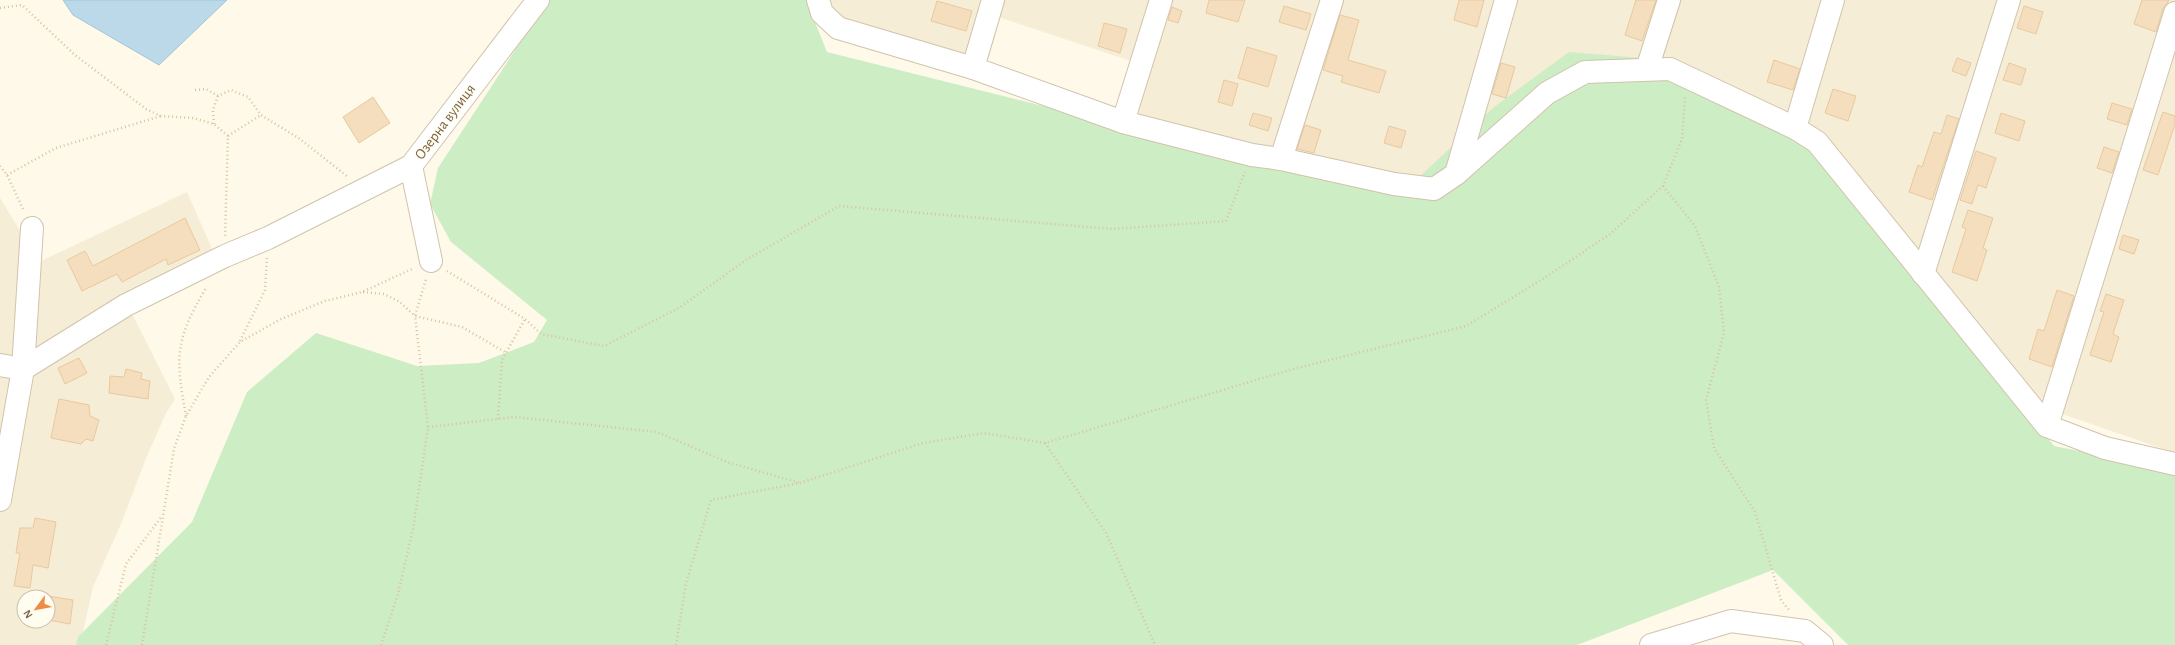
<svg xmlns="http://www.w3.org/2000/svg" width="2175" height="645" font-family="'Alegreya Sans',sans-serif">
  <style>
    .residential { fill: #f6edd6; fill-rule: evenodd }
    .green { fill: #cdedc5 }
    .water { fill: #bbd9e9; stroke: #a0c6db }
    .building { fill: #f5debe; stroke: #e8c99d }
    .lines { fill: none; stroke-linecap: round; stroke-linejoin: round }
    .minor-casing { stroke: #d1c3ac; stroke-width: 24 }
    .path { stroke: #dac2a0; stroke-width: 2.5; stroke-dasharray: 1 3; stroke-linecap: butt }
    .minor { stroke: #fff; stroke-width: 22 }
    .labels { text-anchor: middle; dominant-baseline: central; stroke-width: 3; stroke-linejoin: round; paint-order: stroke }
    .street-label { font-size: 15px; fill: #7a644a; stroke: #fffcf0 }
  </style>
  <rect width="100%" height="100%" fill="#fef9e8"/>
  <!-- residential -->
  <g class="residential">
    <polygon points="828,0 2175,0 2175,453 2042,407 1431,178 1293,156 1129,116 1143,65 983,12 970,63 838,22"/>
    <path d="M187,192L212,249L125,300L175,399L166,413L146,458L123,519L93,587L80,645H0V198L39,262ZM24,597H48V621H24Z"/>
  </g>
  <!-- green -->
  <polygon class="green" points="548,0 806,0 827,52 1400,195 1494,107 1569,52 1679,61 1826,137 2054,446 2175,470 2175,645 1848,645 1773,570 1577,645 76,645 78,637 192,522 247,392 316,333 417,366 479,363 534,342 547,320 451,242 430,204 438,168"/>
  <!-- water -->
  <polygon class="water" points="63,0 227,0 159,65 73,15"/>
  <!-- building -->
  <g class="building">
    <polygon points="1209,0 1245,0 1238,22 1206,13"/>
    <polygon points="1459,0 1484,0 1477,27 1454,20"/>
    <polygon points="1636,0 1656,0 1642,41 1625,35"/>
    <polygon points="2142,0 2169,0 2163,9 2156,32 2134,24"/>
    <polygon points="937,1 972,11 966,31 931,21"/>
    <polygon points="1284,6 1311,14 1306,30 1279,22"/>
    <polygon points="2024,6 2043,12 2036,34 2017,28"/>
    <polygon points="1172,7 1182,11 1178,23 1168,20"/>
    <polygon points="1340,15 1359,20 1348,60 1386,71 1379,93 1341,82 1343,76 1323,70"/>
    <polygon points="1104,23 1127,29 1120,53 1098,46"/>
    <polygon points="1247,47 1277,56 1268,87 1238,78"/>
    <polygon points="1957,58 1971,63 1966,76 1952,71"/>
    <polygon points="1774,60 1800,69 1793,90 1767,82"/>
    <polygon points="1501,63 1515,67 1506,98 1492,94"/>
    <polygon points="2009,63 2026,69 2021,85 2003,80"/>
    <polygon points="1224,80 1238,84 1232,106 1218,102"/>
    <polygon points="1833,89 1856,96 1848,121 1825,113"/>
    <polygon points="373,97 390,123 359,143 343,117"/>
    <polygon points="2112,103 2132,109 2127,125 2107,119"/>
    <polygon points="2163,112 2175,116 2175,124 2158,175 2143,170"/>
    <polygon points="1253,113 1272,118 1268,131 1249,125"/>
    <polygon points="2001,113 2025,121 2019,141 1995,133"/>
    <polygon points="1947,115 1959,119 1932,200 1909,192 1918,165 1922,167 1934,132 1941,134"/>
    <polygon points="1305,125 1321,130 1314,153 1297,149"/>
    <polygon points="1389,126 1406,131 1401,148 1384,143"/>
    <polygon points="2104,147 2119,152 2112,173 2097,168"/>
    <polygon points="1976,151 1996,158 1986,188 1978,185 1972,204 1960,200"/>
    <polygon points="1968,210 1993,218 1983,248 1987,250 1977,281 1952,272 1966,229 1962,227"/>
    <polygon points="185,218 200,250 168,265 166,259 122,282 117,274 82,291 67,260 85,251 93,266"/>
    <polygon points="2123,235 2139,240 2134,254 2119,249"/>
    <polygon points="2057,290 2074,296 2052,367 2029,359 2038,329 2044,331"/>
    <polygon points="2106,294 2124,300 2113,334 2119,337 2111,362 2090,355 2104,312 2100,311"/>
    <polygon points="79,358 87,373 65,384 58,368"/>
    <polygon points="126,369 142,373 141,379 150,381 148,399 109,393 110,376 124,377"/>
    <polygon points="59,399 89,405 90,416 99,420 93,441 86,439 81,444 51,438"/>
    <polygon points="35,518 56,522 48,568 33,565 30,588 14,586 20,553 16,553 20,528 33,528"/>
    <polygon points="48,596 73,600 70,624 48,620"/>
  </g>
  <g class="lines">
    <!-- minor casing -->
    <g class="minor-casing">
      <g id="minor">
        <polyline points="818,0 822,13 838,28 973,68 1123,122 1252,155 1281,159 1332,0"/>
        <polyline points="973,68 993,0"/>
        <polyline points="1647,69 1669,0"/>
        <polyline points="1123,122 1161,0"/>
        <polyline points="1795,128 1833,0"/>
        <polyline points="1281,159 1394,184 1434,189 1456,174 1506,0"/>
        <polyline points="1456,174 1547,93 1585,72 1670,69 1795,128 1817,142 2047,426 2105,448 2175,464"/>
        <polyline points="431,261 411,166 538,0"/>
        <polyline points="1923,274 2009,0"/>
        <polyline points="0,365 23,369"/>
        <polyline points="23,369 126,305 225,256 268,238 411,166"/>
        <polyline points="2047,426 2175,13"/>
        <polyline points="0,500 23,369 32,228"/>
        <polyline points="1651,645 1731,621 1805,631 1822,645"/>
      </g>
    </g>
    <!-- path -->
    <g class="path">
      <polyline points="0,8 22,5 75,55 146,109 161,116 193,118 214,124 228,136 225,236"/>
      <polyline points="195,90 206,89 218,96"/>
      <polyline points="214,124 213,110 218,96 231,90 248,97 261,115 300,139 348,177"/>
      <polyline points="228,136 261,115"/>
      <polyline points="0,166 7,175 24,211"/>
      <polyline points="7,175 56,148 161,116"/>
      <polyline points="1663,186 1695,226 1719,287 1724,333 1706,400 1714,448 1755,512 1781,600 1789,610"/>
      <polyline points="447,271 525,319 541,334 604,346 679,308 746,260 839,206 1112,229 1226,221 1245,172"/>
      <polyline points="363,292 384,294 400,302 415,316 462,327 505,352"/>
      <polyline points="240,341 265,290 267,258"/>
      <path d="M186,416C175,357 175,340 206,288"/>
      <polyline points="498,419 502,360 525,319"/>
      <polyline points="428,427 515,417 657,432 727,462 800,483"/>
      <polyline points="1045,443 1106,533 1155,645"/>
      <polyline points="106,645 126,564 162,516"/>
      <polyline points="142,645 174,449 186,416 209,377 240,342 281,319 325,301 362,292 414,268"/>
      <polyline points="381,645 398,594 413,529 428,427 415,316 426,279"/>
      <polyline points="676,645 686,583 711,500 800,483 923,443 984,433 1045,443 1293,369 1466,326 1543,279 1610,234 1663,186 1682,139 1685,97"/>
    </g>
    <!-- minor -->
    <use href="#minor" class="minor"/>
  </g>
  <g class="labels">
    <!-- street labels -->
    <g class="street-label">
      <text transform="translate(445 122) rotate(-53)">Озерна вулиця</text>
    </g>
  </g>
  <!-- north arrow -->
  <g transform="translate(36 609) rotate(238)"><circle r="19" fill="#fffcf0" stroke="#cabfae"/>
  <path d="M0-3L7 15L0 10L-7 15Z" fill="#ed8d48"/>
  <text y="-6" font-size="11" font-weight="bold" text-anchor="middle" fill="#7a644a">N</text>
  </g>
</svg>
